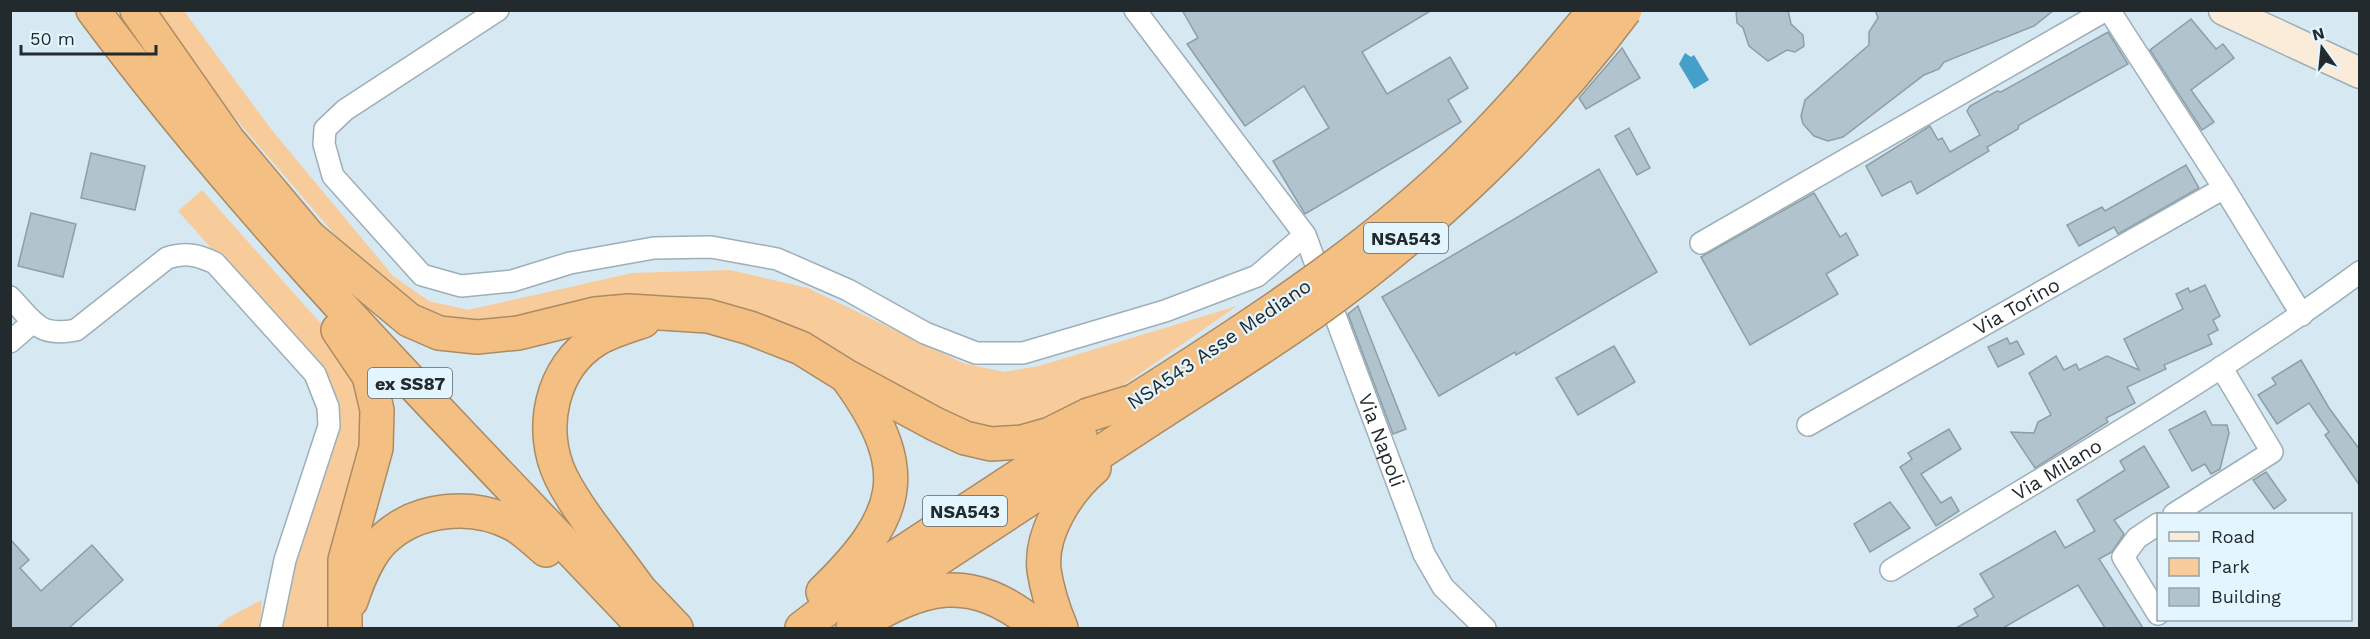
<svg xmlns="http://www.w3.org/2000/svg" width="2370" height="639" font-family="'Work Sans',sans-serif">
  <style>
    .green { fill: #f8cc9a }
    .water { fill: #449fc9 }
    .building { fill: #b1c3cc; stroke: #8d9ea7; stroke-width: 1.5 }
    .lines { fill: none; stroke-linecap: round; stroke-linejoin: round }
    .street-casing { stroke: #9dafb8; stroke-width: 24 }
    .secondary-casing { stroke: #9dafb8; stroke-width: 33 }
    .highway-casing { stroke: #aa8b64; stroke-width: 36 }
    .street { stroke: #fff; stroke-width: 21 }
    .secondary { stroke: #fbecda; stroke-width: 30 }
    .highway { stroke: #f3bf82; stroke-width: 33 }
    .highway-bridge-casing { stroke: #aa8b64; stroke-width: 36; stroke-linecap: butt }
    .highway-bridge { stroke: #f3bf82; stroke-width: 33 }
    .labels { text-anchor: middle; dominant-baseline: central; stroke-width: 4.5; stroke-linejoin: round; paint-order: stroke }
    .shield { fill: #e3f5ff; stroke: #5d676c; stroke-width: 1.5 }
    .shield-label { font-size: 18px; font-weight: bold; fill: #232a2d }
    .street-label { font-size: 20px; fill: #232a2d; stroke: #e3f5ff }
  </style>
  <rect width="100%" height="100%" fill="#d6e8f2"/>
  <!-- green -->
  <g class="green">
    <polygon points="152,11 184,11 271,129 393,276 429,301 468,310 632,273 730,270 808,288 963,363 1004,372 1039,366 1237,306 1086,411 994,437 776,325 463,331 384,292 217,97"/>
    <polygon points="202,190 339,344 367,416 331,564 327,628 283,628 291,571 300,536 331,459 336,420 244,285 178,211"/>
    <polygon points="262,600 260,628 216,628 229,617"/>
  </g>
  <!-- water -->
  <polygon class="water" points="1685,53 1691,57 1694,55 1709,80 1694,89 1679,64"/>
  <!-- building -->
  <g class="building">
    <polygon points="1182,10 1432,10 1362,52 1387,94 1450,57 1468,88 1448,100 1461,122 1305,214 1273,161 1329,128 1304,86 1245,126 1187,44 1198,38"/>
    <polygon points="1736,10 1788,10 1791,24 1803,35 1804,46 1795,52 1787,50 1768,61 1749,46 1743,28 1737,23"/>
    <polygon points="1875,10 2054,10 2034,26 1944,62 1939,69 1924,75 1843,137 1828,141 1814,136 1803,124 1801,116 1805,100 1869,45 1869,32 1878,18"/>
    <polygon points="2191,19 2216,49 2223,44 2234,58 2191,90 2214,122 2202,130 2150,50"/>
    <polygon points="2108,32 2128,64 2019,125 2018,129 1987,147 1989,151 1917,194 1911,181 1882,196 1866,166 1930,126 1938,140 1942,138 1950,152 1980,135 1967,111 1970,106 1997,91 2001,92"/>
    <polygon points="1622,48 1640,78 1586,109 1579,98"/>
    <polygon points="1629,128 1650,168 1637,175 1615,136"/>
    <polygon points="91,153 145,166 135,210 81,198"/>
    <polygon points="2186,165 2199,188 2118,234 2114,227 2079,246 2067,225 2102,207 2105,211"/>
    <polygon points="1599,169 1657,272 1516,355 1515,352 1439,396 1382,297"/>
    <polygon points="1814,193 1840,237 1846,233 1858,255 1826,274 1838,294 1750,345 1701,257"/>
    <polygon points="31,213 76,224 63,277 18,266"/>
    <polygon points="2205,285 2220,316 2213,320 2218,330 2208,335 2212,344 2164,365 2166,369 2127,387 2135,403 2106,418 2108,422 2035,468 2011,432 2034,433 2038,422 2051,415 2029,373 2056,356 2064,370 2076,364 2079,370 2107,356 2139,370 2124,339 2183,309 2176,294 2188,288 2190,292"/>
    <polygon points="1358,306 1406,429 1393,434 1348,314"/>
    <polygon points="2007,338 2010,344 2017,341 2024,354 1998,367 1988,347"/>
    <polygon points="1614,346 1635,382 1578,415 1556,378"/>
    <polygon points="2301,360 2329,408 2360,450 2360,486 2325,435 2329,432 2309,403 2277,424 2258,395 2276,384 2272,378"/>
    <polygon points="2205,411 2212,425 2227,425 2229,433 2220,469 2211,474 2205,464 2192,471 2169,430"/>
    <polygon points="1949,429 1961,449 1921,474 1941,503 1951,497 1959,511 1936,526 1900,467 1912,459 1908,453"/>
    <polygon points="2144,446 2169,487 2114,520 2124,534 2112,552 2099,559 2143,628 2105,628 2078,585 2003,628 1956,628 1978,616 1974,609 1994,597 1980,574 2055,531 2065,548 2095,531 2077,500 2125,470 2120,461"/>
    <polygon points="2266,472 2286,500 2274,509 2253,480"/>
    <polygon points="1890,502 1910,528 1870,552 1854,524"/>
    <polygon points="10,539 29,560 20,568 41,591 92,545 123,580 69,628 10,628"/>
  </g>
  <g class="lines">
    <!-- street casing -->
    <g class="street-casing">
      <g id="street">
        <polyline points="498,10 345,110 325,129 324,144 333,176 422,275 461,286 512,281 570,263 654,248 711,247 777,259 848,290 925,333 976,353 1023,353 1165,311 1257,276 1305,235"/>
        <path id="s1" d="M1135,10L1305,235L1424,554L1443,587L1485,628"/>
        <polyline points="2109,10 2224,188 2302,315"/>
        <polyline points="1701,243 2106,10"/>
        <path d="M10,297C35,323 38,337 76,330L167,258C186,252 198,255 215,263L315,374L328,407L329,426L285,560L271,628"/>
        <polyline points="10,342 33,322"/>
        <path id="s2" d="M1808,425L2224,188"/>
        <polyline points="2174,514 2272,452 2221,367"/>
        <polyline points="2158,524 2137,538 2123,557 2158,614"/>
        <path id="s3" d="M1891,570C2048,473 2211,382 2360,272"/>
      </g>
    </g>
    <!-- secondary casing -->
    <g class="secondary-casing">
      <polyline id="secondary" points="2224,10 2360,73"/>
    </g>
    <!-- highway casing -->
    <g class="highway-casing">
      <g id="highway">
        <path d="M93,10C259,233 456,428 645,628"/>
        <polyline points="137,10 228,140 322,252"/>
        <polyline points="307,235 409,320 439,333 477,337 518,333 595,314 629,311 708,316 750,328 801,348 846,376 935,424 965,438 991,444 1022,442 1050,434 1088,415 1134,401"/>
        <polyline points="338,330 369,376 377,410 376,448 345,560 345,628"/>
        <polyline points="635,585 676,628"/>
        <path d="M639,589C616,556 578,512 561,477C538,430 551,367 597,339C611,331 628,326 643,321"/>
        <path d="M823,592C900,517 915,471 849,380"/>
        <path d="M351,601C358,580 367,556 383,540C417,507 473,503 513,524C525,530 536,542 546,550"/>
        <polyline points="871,603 1148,421"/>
        <polyline points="802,628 894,558 1080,436"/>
        <path d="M853,628C924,585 969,570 1039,628"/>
        <path d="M1061,628C1053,609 1047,590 1044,570C1040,533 1067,491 1094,468"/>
      </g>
    </g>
    <!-- street -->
    <use href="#street" class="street"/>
    <!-- secondary -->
    <use href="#secondary" class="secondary"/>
    <!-- highway -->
    <use href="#highway" class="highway"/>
    <!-- highway-bridge casing -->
    <g class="highway-bridge-casing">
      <g id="highway-bridge">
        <path d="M1134,401C1249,328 1367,252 1464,157C1511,111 1553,61 1595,10"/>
        <path d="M1148,421C1203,385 1258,351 1312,313C1428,231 1540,124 1625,10"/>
      </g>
    </g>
    <!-- highway-bridge -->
    <use href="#highway-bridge" class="highway-bridge"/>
  </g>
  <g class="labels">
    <!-- shield labels -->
    <g class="shield">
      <rect x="1364" y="223" width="84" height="30" rx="4.5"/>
      <rect x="368" y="368" width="84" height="30" rx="4.5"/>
      <rect x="923" y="496" width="84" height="30" rx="4.5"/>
    </g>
    <g class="shield-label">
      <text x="1406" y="238">NSA543</text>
      <text x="410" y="383">ex SS87</text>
      <text x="965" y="511">NSA543</text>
    </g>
    <!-- street labels -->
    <g class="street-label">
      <text stroke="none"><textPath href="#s2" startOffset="240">Via Torino</textPath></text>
      <text transform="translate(1219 344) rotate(-34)">NSA543 Asse Mediano</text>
      <text stroke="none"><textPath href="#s1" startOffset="501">Via Napoli</textPath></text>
      <text stroke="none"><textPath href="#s3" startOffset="194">Via Milano</textPath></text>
    </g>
  </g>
  <!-- border -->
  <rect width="2370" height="639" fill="none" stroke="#232a2d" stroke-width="24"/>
  <!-- legend -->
  <rect x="2157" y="513" width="195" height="108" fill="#e3f5ff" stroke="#96a4ab" stroke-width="1.5"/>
  <rect x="2169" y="532" width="30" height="9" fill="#fbecda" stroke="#96a4ab" stroke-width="1.5"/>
  <text x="2211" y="543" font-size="18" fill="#232a2d">Road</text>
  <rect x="2169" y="558" width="30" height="18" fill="#f8cc9a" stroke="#96a4ab" stroke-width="1.5"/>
  <text x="2211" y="573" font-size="18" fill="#232a2d">Park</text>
  <rect x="2169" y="588" width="30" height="18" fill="#b1c3cc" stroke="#96a4ab" stroke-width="1.5"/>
  <text x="2211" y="603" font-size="18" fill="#232a2d">Building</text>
  <!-- north arrow -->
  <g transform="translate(2322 48) rotate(345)" stroke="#e3f5ff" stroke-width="4.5" paint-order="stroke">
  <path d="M0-4.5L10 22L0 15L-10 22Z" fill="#232a2d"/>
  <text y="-9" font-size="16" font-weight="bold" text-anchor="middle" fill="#232a2d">N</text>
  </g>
  <!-- scale -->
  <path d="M21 45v9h135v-9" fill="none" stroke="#232a2d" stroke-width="3"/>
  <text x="30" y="45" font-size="18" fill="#232a2d" stroke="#e3f5ff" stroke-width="4.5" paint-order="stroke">50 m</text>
</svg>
